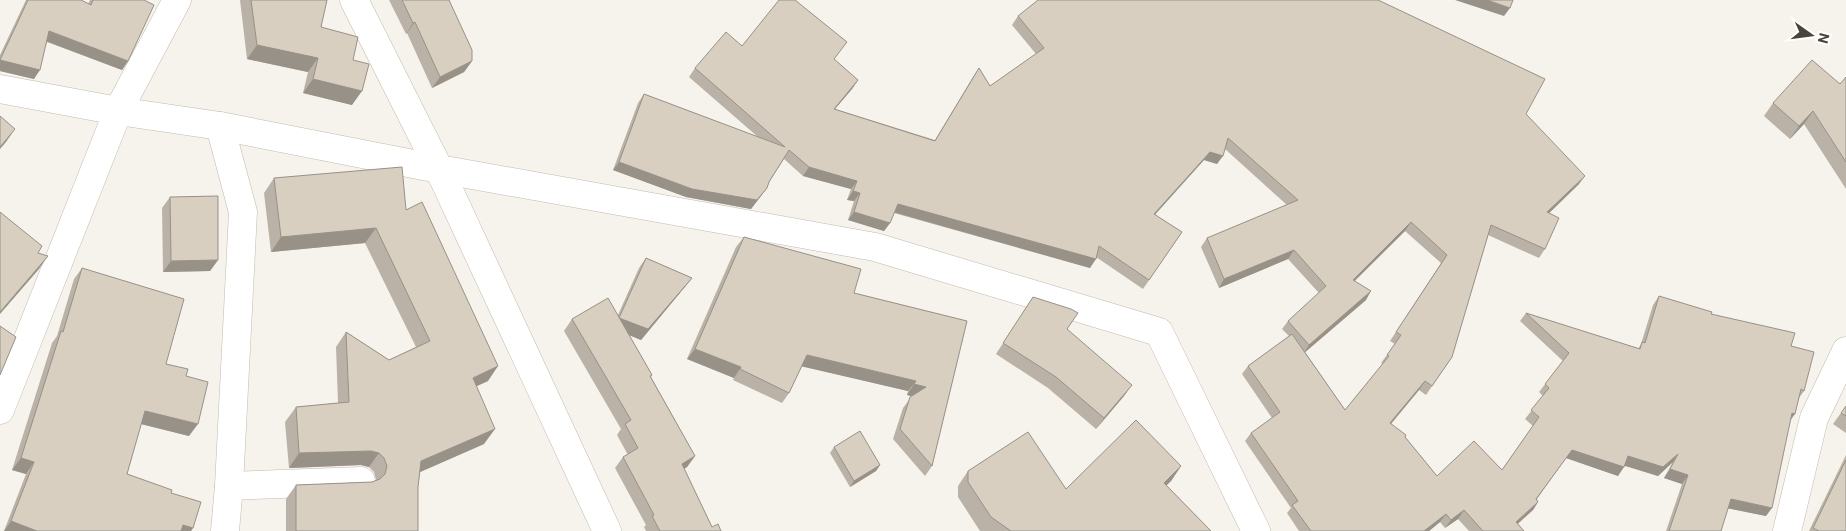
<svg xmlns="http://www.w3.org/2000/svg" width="1846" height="531" font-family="Roboto,sans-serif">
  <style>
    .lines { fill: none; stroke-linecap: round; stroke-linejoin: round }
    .minor-casing { stroke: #c2bbae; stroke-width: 29 }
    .minor { stroke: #fff; stroke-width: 28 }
    .wall { fill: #bab2a6; fill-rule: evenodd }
    .shaded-wall { fill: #979187 }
    .building { fill: #d8cfc1; stroke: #979187 }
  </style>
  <rect width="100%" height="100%" fill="#f6f3ec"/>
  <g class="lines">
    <!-- minor casing -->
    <g class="minor-casing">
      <g id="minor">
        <polyline points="354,0 439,169 607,531"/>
        <polyline points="0,89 118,111 220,126 439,169 875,247 1159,332 1256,531"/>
        <polyline points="220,126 243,212 229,486 225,531"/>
        <polyline points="0,410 118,111 177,0"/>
        <polyline points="229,486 361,481"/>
        <polyline points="1787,531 1814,418 1846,351"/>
      </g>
    </g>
    <!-- minor -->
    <use href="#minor" class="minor"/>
  </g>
  <!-- wall -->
  <g class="wall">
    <polygon points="26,0 81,0 88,4 90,0 144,0 128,61 122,70 47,42 34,79 0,71 0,55"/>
    <polygon points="240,0 327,0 321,27 353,60 352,105 303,93 308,72 247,59"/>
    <polygon points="389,0 449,0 472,61 464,72 432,88 407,33 406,34"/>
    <path d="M1018,16L1526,114L1579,184L1549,213L1545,249L1539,258L1488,235L1452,357L1426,395L1419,390L1391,424L1405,437L1437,476L1502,470L1533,426L1525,419L1543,396L1539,392L1563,361L1520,321L1526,313L1638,349L1641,344L1653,305L1659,296L1711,314L1791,346L1804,391L1799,398L1790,421L1766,516L1728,508L1721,531H1666L1682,484L1664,478L1673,462L1658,476L1624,465L1618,476L1566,458L1537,499L1538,502L1533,510L1518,524L1524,531H1469L1458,519L1445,528L1440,522L1429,531H1299L1287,513L1291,508L1245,441L1251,433L1272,418L1242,374L1248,366L1289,336L1282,329L1288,321L1319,293L1288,259L1219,288L1201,247L1207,238L1287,205L1225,149L1217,164L1204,160L1155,215L1182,232L1143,289L1096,257L1090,268L894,213L890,223L884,231L848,220L854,201L847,200L851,189L803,176L784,159L769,182L767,188L751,209L686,197L613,170L638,103L644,94L758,137L689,77L695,68L742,46L834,59L858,80L852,89L835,109L935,140L973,77L979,68L990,86L1036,54L1012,25ZM1405,231L1441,263L1390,341L1395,344L1381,363L1383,364L1345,410L1305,352L1366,300L1355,281Z"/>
    <polygon points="1846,77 1846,189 1804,124 1790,139 1764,116 1773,103 1840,84"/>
    <polygon points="274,178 406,210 488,381 476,386 484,444 420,472 418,487 418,531 286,531 286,499 296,485 372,482 376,480 374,472 369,467 361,465 289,468 285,422 296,407 338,403 336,347 346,332 389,360 416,347 365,243 271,252 264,193"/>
    <polygon points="170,197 218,260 210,271 163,272 162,208"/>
    <polygon points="744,237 854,293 967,321 932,466 925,476 893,439 903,408 912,396 907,395 908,391 802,366 789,393 782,403 733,380 734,378 687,359 736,247"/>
    <polygon points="646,258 692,278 684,288 641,340 629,335 652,375 651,377 695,456 687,467 684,469 712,527 721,531 646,531 644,527 646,525 615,468 623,457 628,455 617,435 621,429 564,331 572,319 618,315 639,268"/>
    <polygon points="82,268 166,364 186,376 189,436 141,424 127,474 171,493 193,528 191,531 4,531 26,474 12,470 52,343 57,336 74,279"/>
    <polygon points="1033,297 1124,396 1096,429 1048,388 996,354"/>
    <polygon points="1846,406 1846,433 1833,424"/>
    <polygon points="834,447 880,465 876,471 850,487 830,453"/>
    <polygon points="1846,455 1846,531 1809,531"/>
    <polygon points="1181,466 1171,481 1166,485 1211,531 980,531 958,497 958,486 968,471 1066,489"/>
  </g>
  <!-- shaded-wall -->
  <g class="shaded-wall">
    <polygon points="1455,0 1487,0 1510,8 1504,16"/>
    <polygon points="415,22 407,33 406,34 413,23"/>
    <polygon points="49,31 128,61 122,70 43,40"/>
    <polygon points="257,45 318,58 308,72 247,59"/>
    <polygon points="0,60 40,70 34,79 0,71"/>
    <polygon points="472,61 464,72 432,88 440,77"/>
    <polygon points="313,79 362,91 352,105 303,93"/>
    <polygon points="858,80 852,89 828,117 834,109"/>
    <polygon points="1813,111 1804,124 1790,139 1799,126"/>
    <polygon points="15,129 6,142 0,149 0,147"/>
    <polygon points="1210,152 1223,156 1217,164 1204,160 1148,222 1154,214"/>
    <polygon points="619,162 767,188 751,209 686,197 613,170"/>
    <polygon points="809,167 857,181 851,189 803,176"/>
    <polygon points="1585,176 1579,184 1541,221 1547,212"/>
    <polygon points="853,191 860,193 854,201 847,200"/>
    <polygon points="898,204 1096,259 1090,268 893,212"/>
    <polygon points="854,212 890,223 884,231 848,220"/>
    <polygon points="1411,222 1405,231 1347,288 1353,280"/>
    <polygon points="376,228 365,243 271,252 281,237"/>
    <polygon points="1294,250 1288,259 1219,288 1224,279"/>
    <polygon points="48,256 39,269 0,314 0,312"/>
    <polygon points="218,260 210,271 163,272 171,261"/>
    <polygon points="692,278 684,288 641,340 612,328 619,318"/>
    <polygon points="1371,291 1366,300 1303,354 1309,345"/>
    <polygon points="695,349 741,367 734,378 687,359"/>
    <polygon points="807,355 916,381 908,391 800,366"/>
    <polygon points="498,366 488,381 462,393 473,378"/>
    <polygon points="1425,381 1419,390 1384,432 1390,423"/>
    <polygon points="914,384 926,387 919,398 907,395"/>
    <polygon points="1132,385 1124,396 1096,429 1104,418"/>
    <polygon points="145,411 198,424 189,436 137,423"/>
    <polygon points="1792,413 1795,414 1789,422"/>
    <polygon points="495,429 484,444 411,476 421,461"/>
    <polygon points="1572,450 1624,467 1618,476 1566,458"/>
    <polygon points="371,451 379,453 369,467 361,465 289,468 299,453"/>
    <polygon points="1678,454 1673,462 1658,476 1622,465 1628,456"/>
    <polygon points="695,456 687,467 674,475 682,464"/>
    <polygon points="21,458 34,462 26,474 12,470"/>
    <polygon points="880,465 876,471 850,487 854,481"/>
    <polygon points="1181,466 1171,481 1154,498 1164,483"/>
    <polygon points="1670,469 1688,475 1682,484 1664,478"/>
    <polygon points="1731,499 1772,508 1766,516 1726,508"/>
    <polygon points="1538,502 1533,510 1510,530 1516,522"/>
    <polygon points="1464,510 1458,519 1445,528 1451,520"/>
    <polygon points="1446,514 1440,522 1429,531 1424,531"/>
    <polygon points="11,521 37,531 4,531"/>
    <polygon points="183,525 193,528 191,531 179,531"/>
  </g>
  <!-- building -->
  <g class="building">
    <polygon points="28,0 81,0 91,5 93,0 144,0 154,5 128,61 49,31 40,70 0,60"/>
    <polygon points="251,0 327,0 321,27 358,37 353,60 369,64 362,91 313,79 318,58 257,45"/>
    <polygon points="402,0 449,0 472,50 472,61 440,77 415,22 413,23"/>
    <polygon points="779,0 795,0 847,42 834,59 858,80 834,109 935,141 979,68 990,86 1044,48 1018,16 1038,0 1378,0 1545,79 1526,114 1585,176 1547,212 1559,218 1545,249 1491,225 1452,357 1432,386 1425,381 1390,423 1406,435 1405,437 1437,476 1474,441 1502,470 1539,417 1531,410 1549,388 1545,384 1569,353 1526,313 1640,349 1642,342 1645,343 1659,296 1712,312 1711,314 1795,333 1791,346 1814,352 1804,391 1801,389 1795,414 1792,413 1772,508 1731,499 1721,531 1669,531 1688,475 1670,469 1678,454 1663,467 1628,456 1624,467 1572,450 1536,499 1538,502 1516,522 1524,531 1483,531 1464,510 1451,520 1446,514 1424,531 1311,531 1292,505 1298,501 1251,433 1280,412 1248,366 1292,334 1345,410 1389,356 1387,355 1401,335 1396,332 1447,255 1411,222 1353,280 1371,291 1309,345 1288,321 1326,286 1294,250 1224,279 1207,238 1298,200 1228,138 1223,156 1210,152 1154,214 1182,232 1149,280 1099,246 1096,259 898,204 890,223 854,212 860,193 853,191 857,181 809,167 789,150 769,182 767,188 757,200 692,189 619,162 644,94 785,147 695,68 726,32 742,46"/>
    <polygon points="1487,0 1513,0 1510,8"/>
    <polygon points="1812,60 1840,84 1846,77 1846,162 1813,111 1799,126 1773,103"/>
    <polygon points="0,116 15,129 0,147"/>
    <polygon points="402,167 406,210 422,202 498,366 473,378 495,429 421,461 418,487 418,531 296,531 296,485 372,482 380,479 385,474 387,466 384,458 379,453 371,451 299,453 296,407 349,402 346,332 389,360 430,341 376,228 281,237 274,178"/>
    <polygon points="218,196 218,260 171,261 170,197"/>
    <polygon points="0,212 42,246 38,253 48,256 0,312"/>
    <polygon points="744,237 861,269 854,293 967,321 932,466 900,429 910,397 926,387 914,384 916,381 807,355 789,393 740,369 741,367 695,349"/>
    <polygon points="646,258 692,278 648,329 619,318"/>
    <polygon points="82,268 184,299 166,364 188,369 186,376 208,382 198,424 145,411 127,474 172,490 171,493 201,502 193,528 183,525 181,531 37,531 11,521 34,462 21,458 61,331 63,332"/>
    <polygon points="1033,297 1071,309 1078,313 1067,329 1132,385 1104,418 1056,377 1003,343"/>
    <polygon points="608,298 652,375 650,376 695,456 682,464 712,527 718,524 721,531 660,531 652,516 654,515 623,457 638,448 625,424 631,420 572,319"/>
    <polygon points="0,326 16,337 0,375"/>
    <polygon points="1846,406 1846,416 1841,413"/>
    <polygon points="1136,420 1181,466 1164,483 1211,531 1011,531 991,517 968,482 968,471 1028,432 1066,489"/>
    <polygon points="860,431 880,465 854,481 834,447"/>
    <polygon points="1846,460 1846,531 1819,531 1813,528"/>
  </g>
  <!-- north arrow -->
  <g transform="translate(1811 35) rotate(104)" stroke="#ffffff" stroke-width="4" paint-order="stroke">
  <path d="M0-4L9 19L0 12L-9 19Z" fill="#4b4439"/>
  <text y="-8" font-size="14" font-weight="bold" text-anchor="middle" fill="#4b4439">N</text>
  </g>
</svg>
